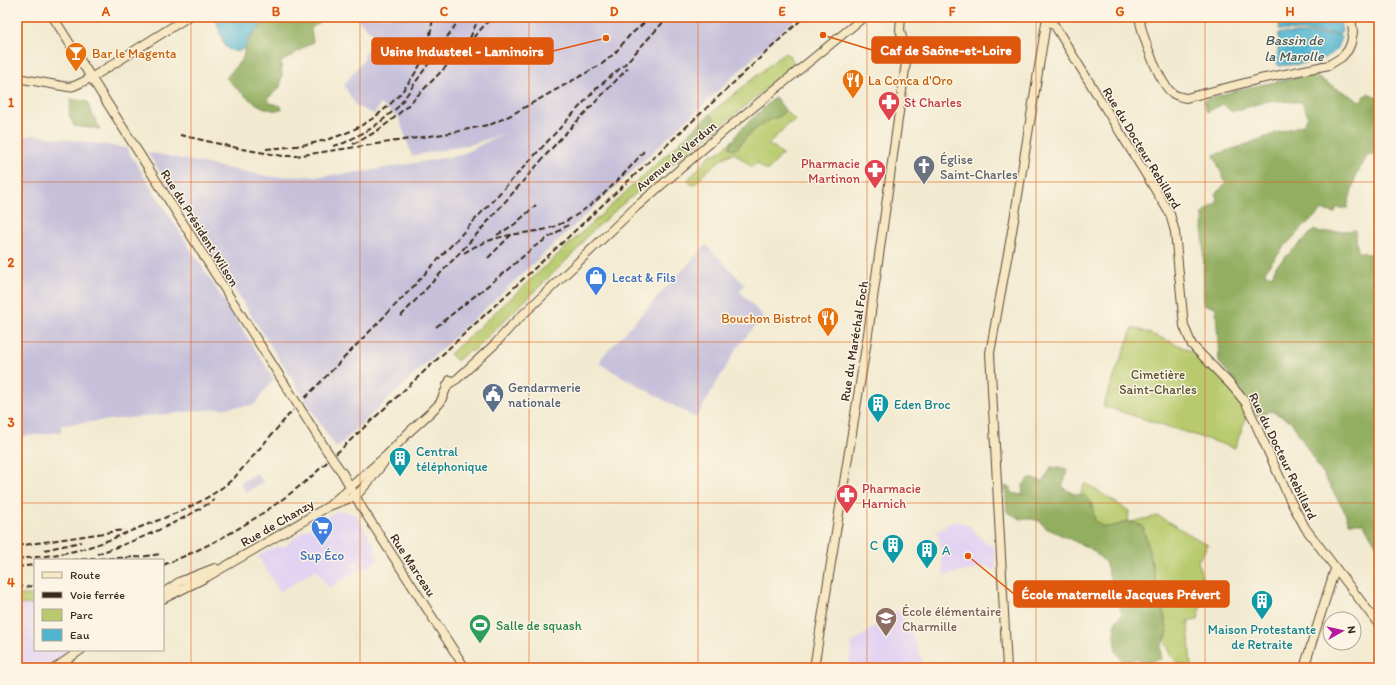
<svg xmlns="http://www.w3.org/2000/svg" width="1396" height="685" font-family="Itim,sans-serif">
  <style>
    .built { fill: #e3d3f2 }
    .industrial { fill: #c6c0da }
    .green { fill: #b8ca6d; stroke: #7a7a46 }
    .forest { fill: #92ae60; stroke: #666c3f }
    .water { fill: #51b5d0; stroke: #467077 }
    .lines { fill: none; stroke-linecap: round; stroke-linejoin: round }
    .secondary-casing { stroke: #564739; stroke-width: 10 }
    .secondary { stroke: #f7e8c3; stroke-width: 8 }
    .rail { stroke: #3b2a1e; stroke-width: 2; stroke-dasharray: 6 3; stroke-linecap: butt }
    .secondary-bridge-casing { stroke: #564739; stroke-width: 10; stroke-linecap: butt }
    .secondary-bridge { stroke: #f7e8c3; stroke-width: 8 }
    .grid { fill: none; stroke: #df570d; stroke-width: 1; stroke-opacity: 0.55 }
    .labels { text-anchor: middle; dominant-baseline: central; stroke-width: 3; stroke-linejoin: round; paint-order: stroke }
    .food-label { font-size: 13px; fill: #c56008; stroke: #fcf5e5; text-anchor: start }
    .health-label { font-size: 13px; fill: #be3a42; stroke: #fcf5e5; text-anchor: start }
    .street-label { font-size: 13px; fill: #3b2a1e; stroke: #fcf5e5 }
    .worship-label { font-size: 13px; fill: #5b616d; stroke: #fcf5e5; text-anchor: start }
    .shop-label { font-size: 13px; fill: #366cbe; stroke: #fcf5e5; text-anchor: start }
    .park-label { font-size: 13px; fill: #5a5232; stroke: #fcf5e5 }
    .service-label { font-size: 13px; fill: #4e5e75; stroke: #fcf5e5; text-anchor: start }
    .culture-label { font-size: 13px; fill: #0d838f; stroke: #fcf5e5; text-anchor: start }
    .education-label { font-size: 13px; fill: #785e54; stroke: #fcf5e5; text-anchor: start }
    .leisure-label { font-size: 13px; fill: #27864d; stroke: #fcf5e5; text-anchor: start }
    .water-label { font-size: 14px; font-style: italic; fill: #435b5c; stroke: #fcf5e5 }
    .leader { fill: none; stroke: #df570d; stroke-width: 1.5 }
    .callout-dot { fill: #df570d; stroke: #fcf5e5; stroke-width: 1.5 }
    .callout { fill: #df570d; stroke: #df570d; stroke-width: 1.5 }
    .callout-label { font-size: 14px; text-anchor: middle; font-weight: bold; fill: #fff }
    .neatline { fill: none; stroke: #df570d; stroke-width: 1.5 }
    .grid-label { font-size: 13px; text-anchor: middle; font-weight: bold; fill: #df570d }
  </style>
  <rect width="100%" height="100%" fill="#fcf5e5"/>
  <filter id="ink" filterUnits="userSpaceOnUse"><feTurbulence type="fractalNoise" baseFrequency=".025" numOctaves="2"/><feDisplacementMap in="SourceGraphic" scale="8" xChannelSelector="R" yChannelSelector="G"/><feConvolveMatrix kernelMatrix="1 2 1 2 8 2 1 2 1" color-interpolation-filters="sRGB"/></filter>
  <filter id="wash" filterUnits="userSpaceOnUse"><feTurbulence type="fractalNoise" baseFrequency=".012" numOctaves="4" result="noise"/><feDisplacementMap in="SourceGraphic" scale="16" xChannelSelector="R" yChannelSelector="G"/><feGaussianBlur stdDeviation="0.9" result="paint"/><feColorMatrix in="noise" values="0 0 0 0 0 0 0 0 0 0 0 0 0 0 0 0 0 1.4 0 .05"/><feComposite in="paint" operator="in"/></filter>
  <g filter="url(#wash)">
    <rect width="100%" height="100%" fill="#f2ead0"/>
    <!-- built -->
    <g class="built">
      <polygon points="343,511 356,515 376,548 373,550 378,560 357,573 359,560 353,564 355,567 353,573 329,588 316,569 280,592 258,556 275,547 286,546 302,532 336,512"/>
      <polygon points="957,521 971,527 984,542 988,545 994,546 996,571 989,567 944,575 940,542 936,531 946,528 945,525"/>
      <polygon points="35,604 35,650 71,650 45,668 17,668 17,605"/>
      <polygon points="897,610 911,632 925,668 848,668 852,643"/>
    </g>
    <!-- industrial -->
    <g class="industrial">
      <polygon points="355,17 797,17 336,448 147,152 266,176 275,177 323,176 369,171 461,155 504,133 476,143 412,156 399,118 380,104 374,114 356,106 344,85 364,59 364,54 377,38"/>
      <polygon points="36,135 126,148 274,379 254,405 61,425 61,432 17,437 17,137"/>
      <polygon points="706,245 745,285 739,291 763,316 737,348 696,418 600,364 602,357"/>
      <polygon points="257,473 263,482 246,492 240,483"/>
    </g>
    <!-- green -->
    <g class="green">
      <polygon points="784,53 789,55 793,61 792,67 720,127 710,114"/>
      <path d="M785,110L796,121L788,124L768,145L776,148L782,155L767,171L757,163L752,167L734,153C724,156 714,165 706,172C700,177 701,181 692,185L688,180L710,155L718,153L733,140L729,147L738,148C747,135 765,119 780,117Z"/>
      <polygon points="691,142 697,144 619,207 586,237 579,248 473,351 468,351 457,361 450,354 679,143 682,146"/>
      <path d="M1133,327C1152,335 1172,341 1190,351C1210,362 1235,393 1248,412L1235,448L1103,406Z"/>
      <polygon points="1085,483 1129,511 1128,521 1115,526 1103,527 1095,521 1091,502 1080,495"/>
      <path d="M1158,516L1208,545L1198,561L1204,587L1198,620L1188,621L1191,668C1172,664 1172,656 1165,641L1168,632L1143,526L1131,522Z"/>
      <polygon points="17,595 35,595 35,604 17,605"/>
    </g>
    <!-- forest -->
    <g class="forest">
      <path d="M270,17H324L319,23L311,28L313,42L281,62L282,76L280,87L267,99L270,103L281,106L282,110C280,110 276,111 273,110C256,108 238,90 226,78L243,58L245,47L250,36Z"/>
      <path d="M1316,74L1318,78L1360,101L1368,93L1379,98V149L1377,155H1368L1356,175L1347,208H1336L1335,213L1323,210C1301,227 1280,250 1264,273L1272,276L1276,266L1314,230L1320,233L1355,230L1358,252L1369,254L1379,253V549L1363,523H1349L1343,508L1291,421L1271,411L1257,416L1237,384L1219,362L1216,307L1204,305L1203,213L1218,201L1215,194L1226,184L1214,155L1242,146L1276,133L1303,125L1308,116L1302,102L1268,101L1231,112L1223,104L1207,112L1204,101C1240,87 1278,82 1316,74Z"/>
      <path d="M775,97L785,110L780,117C769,118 755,129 746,137C740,142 741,147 733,150L729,147L740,130Z"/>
      <polygon points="71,99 88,102 89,107 100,129 74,126 69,115"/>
      <polygon points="710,114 720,127 697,144 691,142 682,146 679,143"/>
      <polygon points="1051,467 1068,470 1062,487 1072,493 1085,496 1091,502 1095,521 1103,527 1115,526 1128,521 1143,526 1168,632 1161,647 1161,659 1145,663 1137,659 1123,662 1116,651 1115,630 1116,622 1122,614 1105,562 1091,549 1046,528 1039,521 1032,519 1021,519 1007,512 1005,486 1010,488 1012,493 1022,495 1023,485 1029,478 1044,481"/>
    </g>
    <!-- water -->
    <g class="water">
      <path d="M215,17H270L250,36L245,47L238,52C234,51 229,50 226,47C223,45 217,22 215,17Z"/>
      <polygon points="1280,17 1336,17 1340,23 1342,31 1339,34 1281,30 1279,29"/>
      <path d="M1279,33L1340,35L1342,37C1336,65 1301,63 1279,66L1277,64Z"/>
    </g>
  </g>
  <g filter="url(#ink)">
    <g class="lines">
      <!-- secondary casing -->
      <g class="secondary-casing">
        <g id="secondary">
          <polyline points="53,17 327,451"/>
          <path d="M1139,17C1142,35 1158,80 1171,92C1175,96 1181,97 1186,98L1260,79L1329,65L1342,57L1348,50L1351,43L1353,32L1351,17"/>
          <polyline points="1047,19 1055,26 1170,214 1175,232 1184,326 1192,345 1231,385 1246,403 1291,502 1306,529 1379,625"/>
          <polyline points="17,78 68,87 74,86 91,78 188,17"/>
          <polyline points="447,385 457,379 494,345 513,324 636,207 723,132 864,17"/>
          <polyline points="343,474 362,508 465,668"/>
          <polyline points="331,504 388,454 409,432 431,412 440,403 450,380"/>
          <polyline points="163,593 179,582 215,568"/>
          <polyline points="163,599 207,577 329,506 356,496 371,479 385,461 388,454"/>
          <polyline points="55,668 81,650"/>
          <polyline points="814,668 868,334 907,55 900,30 901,17"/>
          <polyline points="1007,668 990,353 1014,220 1047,17"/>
          <polyline points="1304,668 1335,569"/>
        </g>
      </g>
      <!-- secondary -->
      <use href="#secondary" class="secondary"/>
      <!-- rail -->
      <g class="rail">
        <polyline points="470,38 479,17"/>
        <polyline points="180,135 242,149 283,156 296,156 450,133 492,124 511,115 602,64 615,53 629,36 651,17"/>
        <path d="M353,144C386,129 402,111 427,86C449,64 471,40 492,17"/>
        <polyline points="333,146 344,143 372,128 384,119 399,106 461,17"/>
        <path d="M266,149C320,145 362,136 400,94C408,84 416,73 422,61C428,48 431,31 433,17"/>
        <polyline points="497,235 515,224 536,205"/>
        <path d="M464,253C478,244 494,238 510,235C522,233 534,232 547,229C584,218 620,180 644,151"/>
        <polyline points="488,258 512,234"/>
        <polyline points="401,316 476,235 560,139 628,68"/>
        <polyline points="436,327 506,271 534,247 568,225"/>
        <polyline points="305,398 409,291 597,88 624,65 668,17"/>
        <polyline points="17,546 124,530"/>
        <polyline points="44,550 81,542"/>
        <path d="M97,554C138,540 177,524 214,500"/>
        <path d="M17,559C41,557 66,554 89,547C109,541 127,532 146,525C178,513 210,500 235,477L293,410"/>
        <polyline points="72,560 140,557 161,554"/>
        <path d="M163,565C219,543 265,515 311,477L804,17"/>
        <polyline points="17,567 35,565"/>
        <polyline points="17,587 35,586"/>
      </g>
      <!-- secondary-bridge casing -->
      <g class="secondary-bridge-casing">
        <polyline id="secondary-bridge" points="327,451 343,474"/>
      </g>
      <!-- secondary-bridge -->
      <use href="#secondary-bridge" class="secondary-bridge"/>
    </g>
  </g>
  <!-- grid -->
  <path class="grid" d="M191,17V668M360,17V668M529,17V668M698,17V668M867,17V668M1036,17V668M1205,17V668M17,182H1379M17,342H1379M17,503H1379"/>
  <!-- icons -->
  <defs>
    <g id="bar-pin" transform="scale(1.15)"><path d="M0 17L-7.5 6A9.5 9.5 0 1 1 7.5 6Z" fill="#e8710a" stroke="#fcf5e5"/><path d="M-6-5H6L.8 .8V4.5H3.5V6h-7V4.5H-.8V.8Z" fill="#fff"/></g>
    <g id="restaurant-pin" transform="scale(1.15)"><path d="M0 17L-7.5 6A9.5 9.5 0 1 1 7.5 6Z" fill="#e8710a" stroke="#fcf5e5"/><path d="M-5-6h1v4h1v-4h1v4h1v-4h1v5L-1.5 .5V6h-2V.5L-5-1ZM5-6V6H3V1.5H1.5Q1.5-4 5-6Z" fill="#fff"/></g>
    <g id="pharmacy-pin" transform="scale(1.15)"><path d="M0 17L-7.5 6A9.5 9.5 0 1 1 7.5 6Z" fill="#e0444e" stroke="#fcf5e5"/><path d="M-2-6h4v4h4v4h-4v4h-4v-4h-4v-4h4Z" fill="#fff"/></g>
    <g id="church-pin" transform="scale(1.15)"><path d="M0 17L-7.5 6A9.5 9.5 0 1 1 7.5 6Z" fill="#6b7280" stroke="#fcf5e5"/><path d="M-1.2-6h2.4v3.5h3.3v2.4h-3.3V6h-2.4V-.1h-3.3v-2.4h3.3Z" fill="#fff"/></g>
    <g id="shop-pin" transform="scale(1.15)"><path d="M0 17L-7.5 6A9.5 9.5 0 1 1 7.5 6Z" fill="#3f7fe0" stroke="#fcf5e5"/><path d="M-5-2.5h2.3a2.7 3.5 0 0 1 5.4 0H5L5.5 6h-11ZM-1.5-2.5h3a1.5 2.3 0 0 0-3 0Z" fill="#fff"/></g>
    <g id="civic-pin" transform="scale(1.15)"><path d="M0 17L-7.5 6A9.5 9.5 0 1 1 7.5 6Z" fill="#5c6f8a" stroke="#fcf5e5"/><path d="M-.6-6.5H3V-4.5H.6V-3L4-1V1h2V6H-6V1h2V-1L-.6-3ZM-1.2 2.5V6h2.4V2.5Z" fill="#fff"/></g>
    <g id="building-pin" transform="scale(1.15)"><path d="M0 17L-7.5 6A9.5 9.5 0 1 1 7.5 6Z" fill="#0f9aa8" stroke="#fcf5e5"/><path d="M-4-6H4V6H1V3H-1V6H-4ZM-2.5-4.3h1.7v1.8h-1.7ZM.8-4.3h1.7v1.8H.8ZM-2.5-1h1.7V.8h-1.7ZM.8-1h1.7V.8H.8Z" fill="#fff"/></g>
    <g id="supermarket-pin" transform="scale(1.15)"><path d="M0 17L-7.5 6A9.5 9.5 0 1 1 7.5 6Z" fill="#3f7fe0" stroke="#fcf5e5"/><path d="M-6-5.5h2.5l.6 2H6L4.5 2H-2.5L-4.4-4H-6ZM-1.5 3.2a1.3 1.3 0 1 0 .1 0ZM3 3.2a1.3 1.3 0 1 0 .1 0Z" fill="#fff"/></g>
    <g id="school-pin" transform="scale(1.15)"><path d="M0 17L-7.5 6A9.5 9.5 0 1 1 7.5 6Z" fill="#8d6e63" stroke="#fcf5e5"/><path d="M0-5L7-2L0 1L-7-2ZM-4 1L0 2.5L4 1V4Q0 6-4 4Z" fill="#fff"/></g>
    <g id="stadium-pin" transform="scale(1.15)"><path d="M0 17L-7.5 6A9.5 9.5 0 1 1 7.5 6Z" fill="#2e9e5b" stroke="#fcf5e5"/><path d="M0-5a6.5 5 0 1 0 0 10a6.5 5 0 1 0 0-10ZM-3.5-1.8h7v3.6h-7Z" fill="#fff"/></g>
  </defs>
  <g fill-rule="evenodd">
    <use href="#bar-pin" x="76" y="53"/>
    <use href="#restaurant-pin" x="853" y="80"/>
    <use href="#pharmacy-pin" x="889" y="102"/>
    <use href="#church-pin" x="924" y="166"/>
    <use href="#pharmacy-pin" x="875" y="170"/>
    <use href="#shop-pin" x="596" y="277"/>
    <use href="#restaurant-pin" x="828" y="318"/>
    <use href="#civic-pin" x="493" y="394"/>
    <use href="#building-pin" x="878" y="404"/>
    <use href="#building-pin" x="400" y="458"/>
    <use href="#pharmacy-pin" x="847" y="495"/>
    <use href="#supermarket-pin" x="322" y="527"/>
    <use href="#building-pin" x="893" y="545"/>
    <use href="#building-pin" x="927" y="550"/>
    <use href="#building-pin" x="1262" y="601"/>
    <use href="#school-pin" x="886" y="618"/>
    <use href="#stadium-pin" x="480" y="625"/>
  </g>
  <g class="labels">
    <!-- food labels -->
    <g class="food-label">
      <text x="92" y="53">Bar le Magenta</text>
      <text x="868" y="80">La Conca d'Oro</text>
      <text x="812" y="318" text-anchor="end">Bouchon Bistrot</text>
    </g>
    <!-- health labels -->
    <g class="health-label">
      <text x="904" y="102">St Charles</text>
      <text x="860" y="163" text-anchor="end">Pharmacie<tspan x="860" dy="15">Martinon</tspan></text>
      <text x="862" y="488">Pharmacie<tspan x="862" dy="15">Harnich</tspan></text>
    </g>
    <!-- street labels -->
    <g class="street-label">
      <text transform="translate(1142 148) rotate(59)">Rue du Docteur Rebillard</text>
      <text transform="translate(676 156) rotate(-40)">Avenue de Verdun</text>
      <text transform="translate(200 228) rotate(58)">Rue du Président Wilson</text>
      <text transform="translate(854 341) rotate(-81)">Rue du Maréchal Foch</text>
      <text transform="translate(1283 456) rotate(64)">Rue du Docteur Rebillard</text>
      <text transform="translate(277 523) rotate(-30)">Rue de Chanzy</text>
      <text transform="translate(413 565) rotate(57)">Rue Marceau</text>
    </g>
    <!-- worship labels -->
    <g class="worship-label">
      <text x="940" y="159">Église<tspan x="940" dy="15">Saint-Charles</tspan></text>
    </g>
    <!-- shop labels -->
    <g class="shop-label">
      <text x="612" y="277">Lecat &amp; Fils</text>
      <text x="322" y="555" text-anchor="middle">Sup Éco</text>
    </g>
    <!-- park labels -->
    <g class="park-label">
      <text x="1158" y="374">Cimetière<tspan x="1158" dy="15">Saint-Charles</tspan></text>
    </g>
    <!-- service labels -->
    <g class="service-label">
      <text x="508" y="387">Gendarmerie<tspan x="508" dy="15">nationale</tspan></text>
    </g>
    <!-- culture labels -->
    <g class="culture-label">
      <text x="894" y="404">Eden Broc</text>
      <text x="416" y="451">Central<tspan x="416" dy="15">téléphonique</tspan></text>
      <text x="878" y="545" text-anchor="end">C</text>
      <text x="942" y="550">A</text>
      <text x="1262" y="629" text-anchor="middle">Maison Protestante<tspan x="1262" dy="15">de Retraite</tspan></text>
    </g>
    <!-- education labels -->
    <g class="education-label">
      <text x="902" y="611">École élémentaire<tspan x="902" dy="15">Charmille</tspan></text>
    </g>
    <!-- leisure labels -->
    <g class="leisure-label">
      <text x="496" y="625">Salle de squash</text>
    </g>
    <!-- water labels -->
    <g class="water-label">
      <text x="1294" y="40">Bassin de<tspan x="1294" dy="16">la Marolle</tspan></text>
    </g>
  </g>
  <!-- callouts -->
  <path class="leader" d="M823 35L872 50M606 38L553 51M968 556L1014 594"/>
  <g class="callout-dot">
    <circle cx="823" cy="35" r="4"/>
    <circle cx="606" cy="38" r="4"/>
    <circle cx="968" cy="556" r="4"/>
  </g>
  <g class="callout">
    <rect x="872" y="37" width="148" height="26" rx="4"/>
    <rect x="372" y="38" width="181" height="26" rx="4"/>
    <rect x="1014" y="581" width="215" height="26" rx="4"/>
  </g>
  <g class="callout-label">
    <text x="946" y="55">Caf de Saône-et-Loire</text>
    <text x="462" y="56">Usine Industeel - Laminoirs</text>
    <text x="1121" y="599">École maternelle Jacques Prévert</text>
  </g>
  <!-- margin -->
  <rect width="1396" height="685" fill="none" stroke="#fcf5e5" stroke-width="44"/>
  <!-- legend -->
  <rect x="34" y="559" width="130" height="92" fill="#fcf5e5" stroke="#afa495"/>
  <rect x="42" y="572" width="20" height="6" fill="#f7e8c3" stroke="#afa495"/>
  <text x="70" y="579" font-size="12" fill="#3b2a1e">Route</text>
  <rect x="42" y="592" width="20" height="6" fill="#3b2a1e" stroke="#afa495"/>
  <text x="70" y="599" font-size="12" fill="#3b2a1e">Voie ferrée</text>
  <rect x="42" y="609" width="20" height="12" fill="#b8ca6d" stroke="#afa495"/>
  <text x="70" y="619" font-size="12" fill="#3b2a1e">Parc</text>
  <rect x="42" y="629" width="20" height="12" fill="#51b5d0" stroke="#afa495"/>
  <text x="70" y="639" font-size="12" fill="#3b2a1e">Eau</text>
  <!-- north arrow -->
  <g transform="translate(1342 631) rotate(82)"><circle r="19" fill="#fcf5e5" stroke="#afa495"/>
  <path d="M0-3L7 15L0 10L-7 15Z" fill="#b5179e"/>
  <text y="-6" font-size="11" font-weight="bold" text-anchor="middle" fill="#3b2a1e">N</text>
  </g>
  <rect x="22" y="22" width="1352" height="641" class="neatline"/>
  <g class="grid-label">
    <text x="106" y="16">A</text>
    <text x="276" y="16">B</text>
    <text x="444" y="16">C</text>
    <text x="614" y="16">D</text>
    <text x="782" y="16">E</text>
    <text x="952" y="16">F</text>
    <text x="1120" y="16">G</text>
    <text x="1290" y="16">H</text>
    <text x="11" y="107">1</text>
    <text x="11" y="267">2</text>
    <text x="11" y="427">3</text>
    <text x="11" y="587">4</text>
  </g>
</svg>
